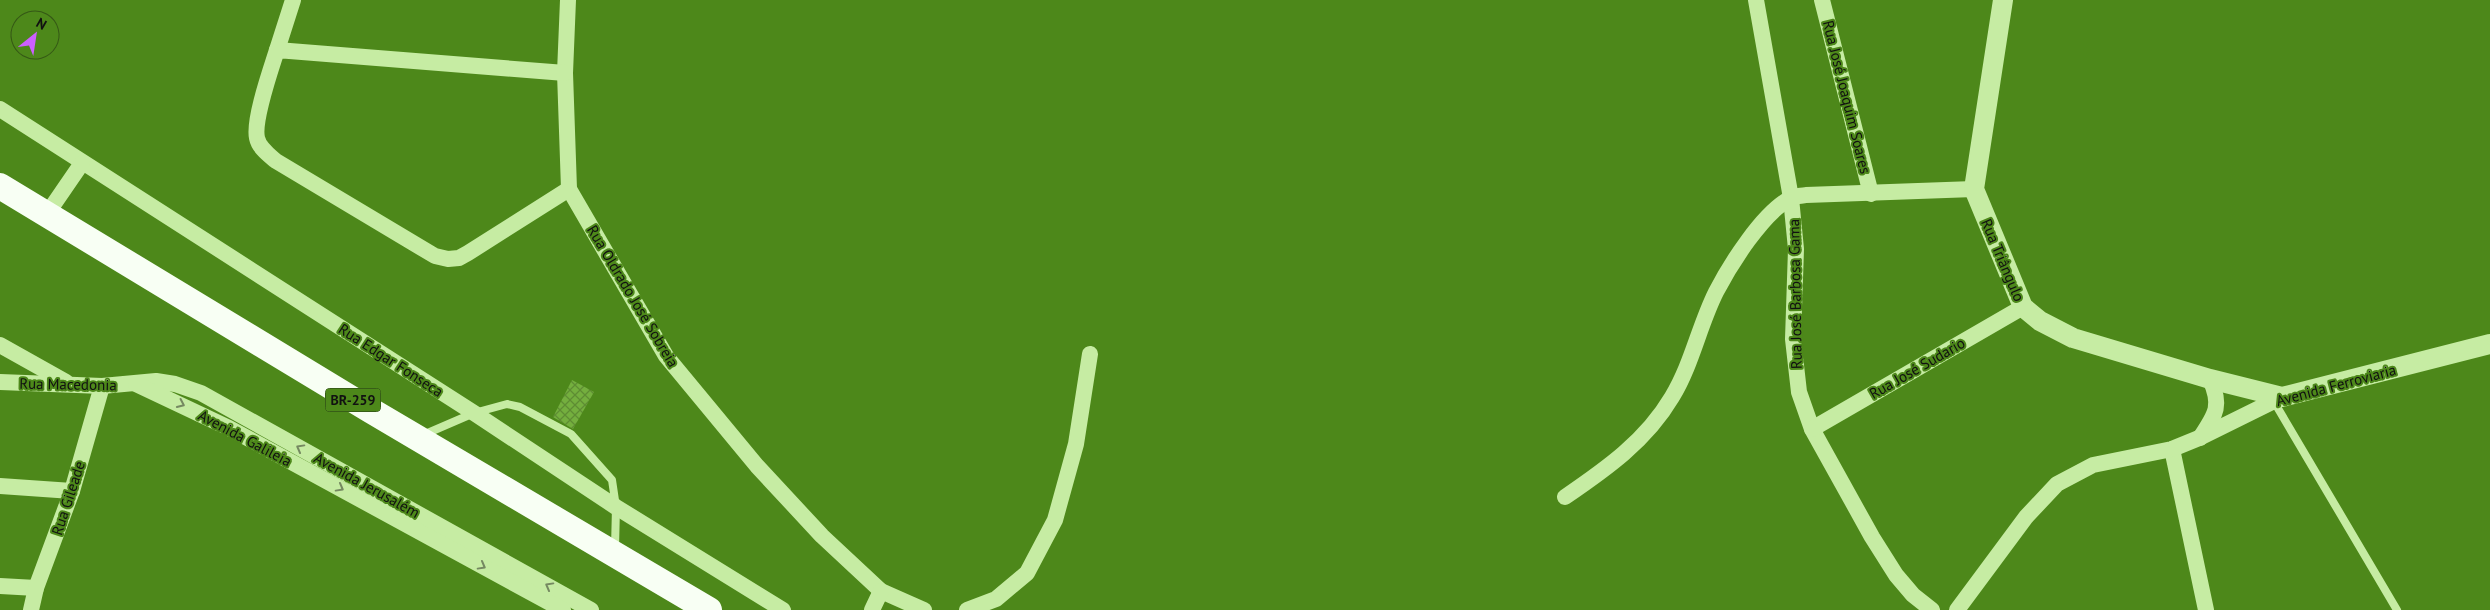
<svg xmlns="http://www.w3.org/2000/svg" width="2490" height="610" font-family="'PT Sans',sans-serif">
  <style>
    .building { fill: url(#building-cross-hatch) }
    .lines { fill: none; stroke-linecap: round; stroke-linejoin: round }
    .service { stroke: #c6eca3; stroke-width: 8 }
    .minor { stroke: #c6eca3; stroke-width: 16 }
    .tertiary { stroke: #c6eca3; stroke-width: 20 }
    .trunk { stroke: #f8fff4; stroke-width: 26 }
    .oneway { stroke: #758961 }
    .labels { text-anchor: middle; dominant-baseline: central; stroke-width: 4; stroke-linejoin: round; paint-order: stroke }
    .shield { fill: #4d881a; stroke: #233514; stroke-width: 1 }
    .shield-label { font-size: 14px; font-weight: bold; fill: #111 }
    .street-label { font-size: 15px; fill: #111; stroke: #4d881a }
  </style>
  <defs>
    <pattern id="building-cross-hatch" width="8" height="8" patternUnits="userSpaceOnUse" patternTransform="scale(1.25)"><rect width="8" height="8" fill="#74af3e"/><path d="M0 0l8 8M0 8l8-8" fill="none" stroke="#5e8d33"/></pattern>
  </defs>
  <rect width="100%" height="100%" fill="#4d881a"/>
  <!-- building -->
  <polygon class="building" points="572,380 594,392 573,429 553,417"/>
  <g class="lines">
    <!-- service -->
    <g class="service">
      <polyline points="2273,400 2397,610"/>
      <polyline points="423,435 474,413 507,404 520,407 571,434 612,480 616,507 615,548"/>
    </g>
    <!-- minor -->
    <g class="minor">
      <polyline points="568,0 565,73 569,189 666,356 757,466 822,536 881,591 924,610"/>
      <polyline points="1756,0 1791,198 1796,249 1793,339 1799,392 1812,429 1872,537 1896,575 1913,595 1932,610"/>
      <polyline points="1822,0 1871,194"/>
      <polyline points="277,50 293,0"/>
      <path d="M565,73L277,50C271,69 253,120 257,138C259,148 269,155 276,161L435,256L448,259L459,258L468,253L569,189"/>
      <polyline points="0,109 474,413 616,507 783,610"/>
      <polyline points="47,214 82,163"/>
      <polyline points="0,345 66,382"/>
      <polyline points="0,382 102,386 156,381 175,384 201,393 591,610"/>
      <polyline points="136,384 229,428 563,610"/>
      <polyline points="1812,429 2023,307"/>
      <path d="M2200,438C2216,414 2222,406 2210,379"/>
      <polyline points="2172,449 2206,610"/>
      <polyline points="0,486 72,491"/>
      <path d="M1565,497C1606,469 1646,441 1672,397C1692,364 1699,326 1716,292C1730,265 1763,212 1791,198C1795,196 1801,196 1806,195L1974,189"/>
      <polyline points="0,586 36,588"/>
      <polyline points="31,610 36,588 72,491 102,386"/>
      <polyline points="872,610 881,591"/>
      <polyline points="967,610 996,599 1027,573 1055,520 1076,444 1090,354"/>
      <polyline points="1957,610 2026,517 2057,484 2093,465 2172,449 2199,438 2282,397"/>
    </g>
    <!-- tertiary -->
    <polyline class="tertiary" points="2003,0 1974,189 2023,307 2040,321 2073,338 2210,379 2282,397 2490,344"/>
    <!-- trunk -->
    <polyline class="trunk" points="0,186 370,410 709,610"/>
  </g>
  <!-- one-way arrows -->
  <defs><path id="oneway-chevron" d="M-2-3.5L2.5 0L-2 3.5" fill="none" stroke-width="1.6" stroke-linecap="round" stroke-linejoin="round" transform="scale(1.25)"/></defs>
  <g class="oneway">
    <use href="#oneway-chevron" transform="translate(181 404) rotate(25)"/>
    <use href="#oneway-chevron" transform="translate(300 448) rotate(-151)"/>
    <use href="#oneway-chevron" transform="translate(340 488) rotate(29)"/>
    <use href="#oneway-chevron" transform="translate(482 566) rotate(29)"/>
    <use href="#oneway-chevron" transform="translate(549 586) rotate(-151)"/>
  </g>
  <g class="labels">
    <!-- shield labels -->
    <rect class="shield" x="325.5" y="388.5" width="55" height="23" rx="4"/>
    <g class="shield-label">
      <text x="353" y="400">BR-259</text>
    </g>
    <!-- street labels -->
    <g class="street-label">
      <text transform="translate(1847 97) rotate(76)">Rua José Joaquim Soares</text>
      <text transform="translate(2003 260) rotate(67)">Rua Triângulo</text>
      <text transform="translate(1795 294) rotate(-91)">Rua José Barbosa Gama</text>
      <text transform="translate(633 296) rotate(59)">Rua Oldrado José Sobreia</text>
      <text transform="translate(391 360) rotate(33)">Rua Edgar Fonseca</text>
      <text transform="translate(1917 368) rotate(-30)">Rua José Sudario</text>
      <text transform="translate(68 384) rotate(1)">Rua Macedonia</text>
      <text transform="translate(2336 385) rotate(-15)">Avenida Ferroviaria</text>
      <text transform="translate(245 438) rotate(28)">Avenida Galileia</text>
      <text transform="translate(367 485) rotate(29)">Avenida Jerusalém</text>
      <text transform="translate(68 498) rotate(-72)">Rua Gileade</text>
    </g>
  </g>
  <!-- north arrow -->
  <g transform="translate(35 35) rotate(30)"><circle r="24" fill="#4d881a" stroke="#355816"/>
  <path d="M0-4L9 19L0 12L-9 19Z" fill="#cc5ffe"/>
  <text y="-8" font-size="14" font-weight="bold" text-anchor="middle" fill="#111111">N</text>
  </g>
</svg>
